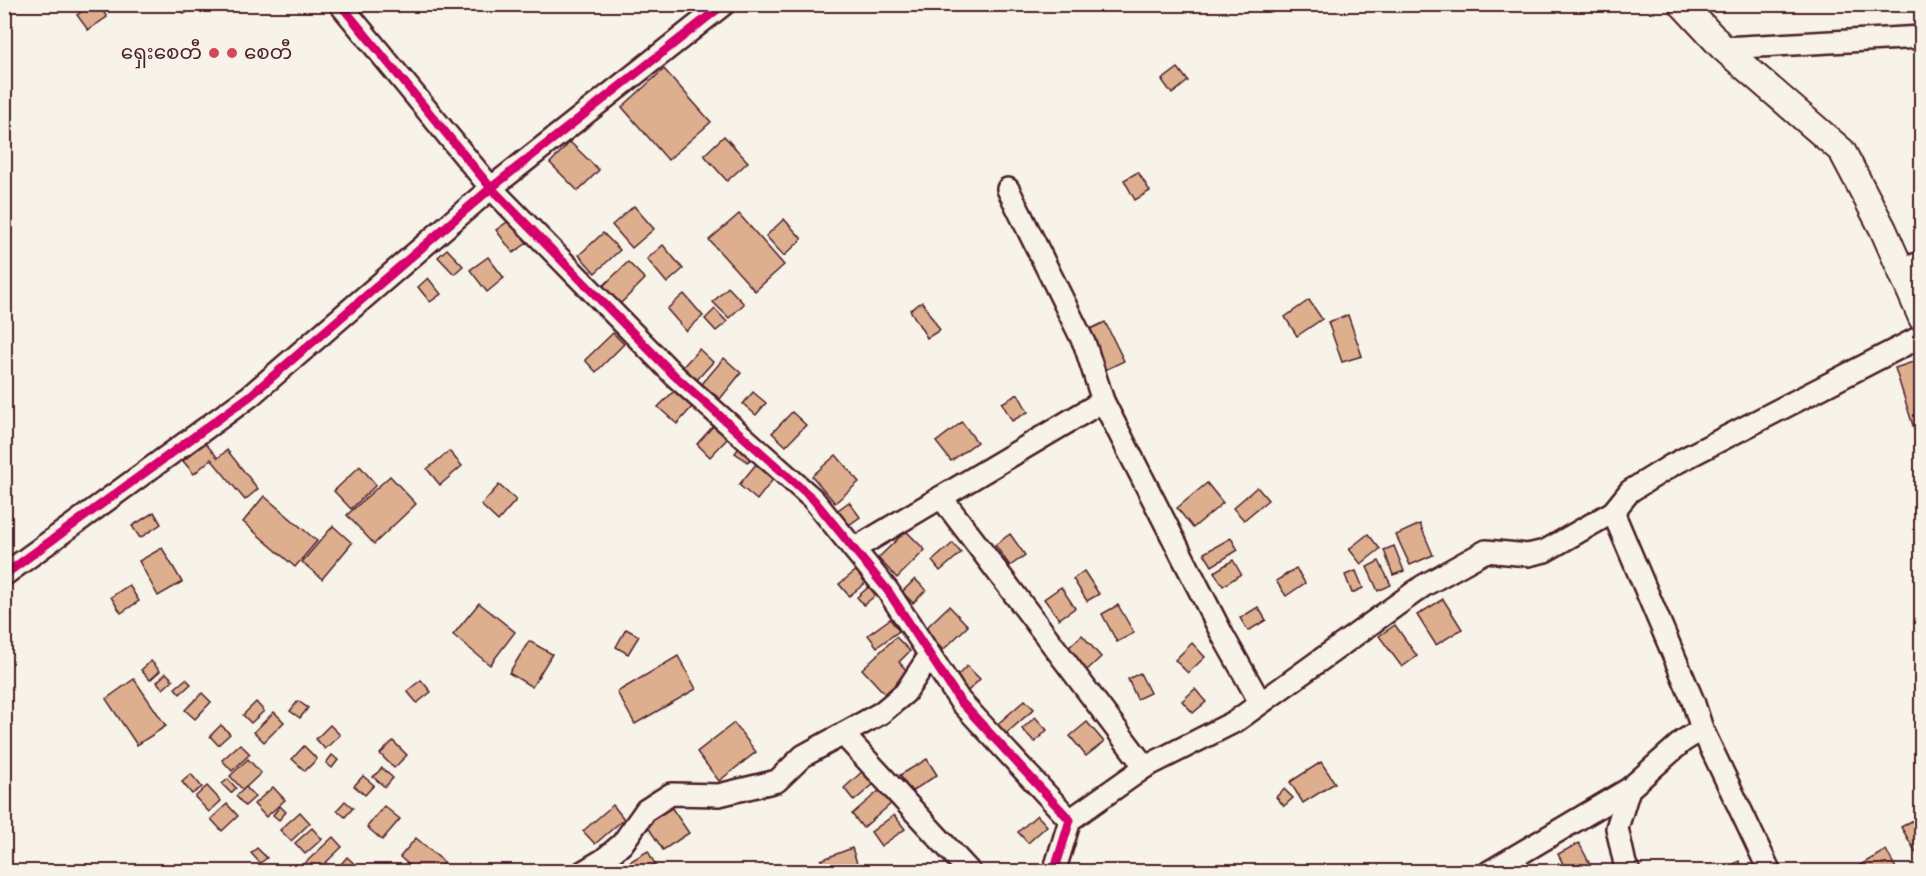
<svg xmlns="http://www.w3.org/2000/svg" width="1926" height="876" font-family="'Architects Daughter','Noto Sans Myanmar',sans-serif">
  <style>
    .building { fill: #ddaf8e; stroke: #4a1f2b; stroke-width: 1.5 }
    .lines { fill: none; stroke-linecap: round; stroke-linejoin: round }
    .minor-casing { stroke: #4a1f2b; stroke-width: 26 }
    .tertiary-casing { stroke: #4a1f2b; stroke-width: 30 }
    .minor { stroke: #f7f3e8; stroke-width: 21 }
    .tertiary { stroke: #f7f3e8; stroke-width: 26 }
    .cycleway-casing { stroke: #f7f3e8; stroke-width: 13 }
    .cycleway { stroke: #d6006c; stroke-width: 9 }
    .poi-dot { fill: #d1495b; stroke: #f7f3e8; stroke-width: 2 }
    .labels { text-anchor: middle; dominant-baseline: central; stroke-width: 4.5; stroke-linejoin: round; paint-order: stroke }
    .poi-label { font-size: 20px; fill: #4a1f2b; stroke: #f7f3e8; text-anchor: end }
  </style>
  <rect width="100%" height="100%" fill="#f7f3e8"/>
  <filter id="ink" filterUnits="userSpaceOnUse"><feTurbulence type="fractalNoise" baseFrequency=".0167" numOctaves="2"/><feDisplacementMap in="SourceGraphic" scale="12" xChannelSelector="R" yChannelSelector="G"/><feConvolveMatrix kernelMatrix="1 2 1 2 8 2 1 2 1" color-interpolation-filters="sRGB"/></filter>
  <g filter="url(#ink)">
    <!-- building -->
    <g class="building">
      <polygon points="92,4 98,4 107,17 88,30 77,15"/>
      <polygon points="182,4 194,4 196,7 184,14 179,6"/>
      <polygon points="1178,68 1188,81 1172,94 1162,80"/>
      <polygon points="664,69 711,122 668,160 622,107"/>
      <polygon points="724,136 748,162 727,181 704,155"/>
      <polygon points="570,142 599,170 578,191 550,163"/>
      <polygon points="1138,172 1150,191 1135,200 1124,180"/>
      <polygon points="634,206 654,229 632,248 612,225"/>
      <polygon points="739,214 784,265 755,291 709,240"/>
      <polygon points="784,219 802,239 784,256 766,236"/>
      <polygon points="510,220 527,243 513,253 496,230"/>
      <polygon points="603,233 620,250 595,273 579,255"/>
      <polygon points="663,245 683,269 667,283 647,259"/>
      <polygon points="447,249 463,266 454,274 438,257"/>
      <polygon points="488,257 504,278 487,292 470,270"/>
      <polygon points="628,262 645,279 618,306 601,288"/>
      <polygon points="428,278 441,294 430,302 418,287"/>
      <polygon points="728,287 744,304 729,318 713,302"/>
      <polygon points="684,294 703,316 686,331 667,309"/>
      <polygon points="1309,300 1322,319 1297,336 1285,317"/>
      <polygon points="922,302 940,330 927,338 910,310"/>
      <polygon points="715,309 727,322 716,331 705,319"/>
      <polygon points="1348,315 1362,356 1342,362 1328,322"/>
      <polygon points="1105,322 1124,361 1103,371 1084,332"/>
      <polygon points="613,333 624,344 596,372 585,360"/>
      <polygon points="699,349 713,362 694,383 680,370"/>
      <polygon points="724,358 741,373 720,399 702,384"/>
      <polygon points="1922,359 1922,445 1919,445 1895,368"/>
      <polygon points="674,391 692,407 677,424 658,407"/>
      <polygon points="753,392 766,403 756,415 743,404"/>
      <polygon points="1018,394 1028,412 1012,421 1002,403"/>
      <polygon points="792,412 806,425 786,446 772,433"/>
      <polygon points="962,422 977,442 951,461 936,442"/>
      <polygon points="716,423 730,436 710,457 697,444"/>
      <polygon points="205,443 218,458 227,450 258,489 245,500 211,459 194,474 183,461"/>
      <polygon points="742,444 755,453 748,462 735,453"/>
      <polygon points="449,451 462,466 440,485 427,469"/>
      <polygon points="836,455 859,482 835,503 812,476"/>
      <polygon points="757,463 775,477 757,500 739,485"/>
      <polygon points="360,466 376,485 351,509 334,491"/>
      <polygon points="390,476 416,504 374,544 347,515"/>
      <polygon points="1207,483 1223,503 1193,528 1177,508"/>
      <polygon points="499,485 516,500 498,521 481,505"/>
      <polygon points="1257,487 1268,500 1244,520 1233,508"/>
      <polygon points="264,496 317,541 295,567 243,522"/>
      <polygon points="849,502 860,517 842,530 831,515"/>
      <polygon points="154,512 161,524 140,538 132,526"/>
      <polygon points="1420,524 1433,555 1410,565 1396,535"/>
      <polygon points="333,526 352,543 322,579 302,562"/>
      <polygon points="906,531 925,550 897,578 878,558"/>
      <polygon points="1010,534 1025,555 1010,566 995,545"/>
      <polygon points="1368,534 1380,549 1361,564 1349,549"/>
      <polygon points="1231,538 1238,550 1212,566 1204,553"/>
      <polygon points="953,543 961,553 940,571 932,561"/>
      <polygon points="1394,546 1404,571 1393,575 1384,550"/>
      <polygon points="162,548 182,582 158,596 139,561"/>
      <polygon points="1233,560 1241,574 1223,586 1214,572"/>
      <polygon points="1379,561 1391,585 1378,591 1367,567"/>
      <polygon points="1296,568 1305,583 1286,596 1276,581"/>
      <polygon points="857,570 867,582 849,596 839,584"/>
      <polygon points="1084,571 1099,594 1087,601 1073,579"/>
      <polygon points="1356,571 1363,588 1352,593 1345,575"/>
      <polygon points="915,579 926,590 913,603 902,592"/>
      <polygon points="129,585 139,601 121,613 111,597"/>
      <polygon points="871,585 878,593 864,605 857,597"/>
      <polygon points="1061,587 1075,608 1059,619 1044,599"/>
      <polygon points="1443,599 1462,629 1436,645 1417,615"/>
      <polygon points="479,603 515,632 490,665 453,635"/>
      <polygon points="1118,605 1134,633 1117,642 1102,614"/>
      <polygon points="949,606 968,626 943,650 924,630"/>
      <polygon points="1258,607 1266,620 1248,631 1240,618"/>
      <polygon points="890,619 899,631 877,647 868,635"/>
      <polygon points="1395,625 1417,656 1402,667 1379,636"/>
      <polygon points="626,629 639,636 628,654 616,647"/>
      <polygon points="1082,635 1101,657 1086,671 1067,649"/>
      <polygon points="896,637 910,651 899,662 908,672 885,694 862,669"/>
      <polygon points="529,641 552,654 532,687 509,673"/>
      <polygon points="1192,643 1205,657 1188,673 1175,660"/>
      <polygon points="678,656 696,689 635,724 617,692"/>
      <polygon points="151,661 160,671 150,680 141,670"/>
      <polygon points="967,666 980,679 966,693 953,680"/>
      <polygon points="166,673 173,680 163,689 157,682"/>
      <polygon points="1140,673 1150,693 1137,699 1128,679"/>
      <polygon points="134,679 166,726 137,745 106,699"/>
      <polygon points="186,679 191,684 180,694 175,688"/>
      <polygon points="421,680 431,692 417,703 407,691"/>
      <polygon points="1195,689 1206,702 1193,713 1182,701"/>
      <polygon points="202,693 211,702 195,719 185,710"/>
      <polygon points="1025,700 1034,709 1001,738 993,728"/>
      <polygon points="298,701 308,708 300,718 290,711"/>
      <polygon points="256,702 264,711 251,723 243,715"/>
      <polygon points="274,712 284,722 264,742 254,732"/>
      <polygon points="1035,717 1047,730 1035,742 1022,729"/>
      <polygon points="1087,722 1104,742 1086,756 1070,736"/>
      <polygon points="734,723 756,752 719,781 697,752"/>
      <polygon points="221,725 230,734 218,745 210,736"/>
      <polygon points="330,725 340,735 325,749 316,739"/>
      <polygon points="393,741 407,755 394,768 380,754"/>
      <polygon points="240,744 250,754 232,771 222,760"/>
      <polygon points="304,746 317,759 305,771 292,759"/>
      <polygon points="332,755 338,760 332,768 326,763"/>
      <polygon points="248,759 261,773 243,790 230,776"/>
      <polygon points="927,759 937,775 911,792 900,775"/>
      <polygon points="1321,762 1335,783 1303,803 1290,782"/>
      <polygon points="382,768 393,778 385,787 373,777"/>
      <polygon points="864,770 875,783 854,801 844,788"/>
      <polygon points="191,774 202,787 192,794 182,782"/>
      <polygon points="363,776 374,785 365,795 354,786"/>
      <polygon points="228,779 236,788 231,793 222,784"/>
      <polygon points="207,786 221,801 209,812 195,797"/>
      <polygon points="246,787 255,797 245,806 236,796"/>
      <polygon points="273,787 285,800 266,817 254,804"/>
      <polygon points="1284,789 1293,798 1284,806 1276,797"/>
      <polygon points="880,790 892,803 863,828 852,814"/>
      <polygon points="345,801 353,808 345,817 337,810"/>
      <polygon points="227,804 238,816 222,831 211,819"/>
      <polygon points="669,804 689,833 663,850 644,821"/>
      <polygon points="613,805 624,819 595,844 583,831"/>
      <polygon points="280,806 286,812 279,820 273,815"/>
      <polygon points="384,806 400,819 382,840 367,827"/>
      <polygon points="300,812 310,823 291,841 280,830"/>
      <polygon points="894,815 905,829 881,846 871,832"/>
      <polygon points="1037,815 1047,826 1028,843 1018,832"/>
      <polygon points="1922,815 1922,854 1918,856 1901,827"/>
      <polygon points="312,828 322,839 305,854 295,843"/>
      <polygon points="333,837 342,847 316,872 310,872 304,864"/>
      <polygon points="416,838 444,862 437,872 417,872 400,857"/>
      <polygon points="1579,843 1594,872 1567,872 1558,854"/>
      <polygon points="257,848 267,858 260,863 251,853"/>
      <polygon points="852,848 858,866 844,872 826,872 821,860"/>
      <polygon points="1886,850 1898,872 1848,872"/>
      <polygon points="648,851 659,872 621,872 619,868"/>
      <polygon points="347,857 363,872 334,872"/>
      <polygon points="1739,861 1745,872 1721,872"/>
    </g>
    <g class="lines">
      <!-- minor casing -->
      <g class="minor-casing">
        <g id="minor">
          <polyline points="340,4 491,188 675,376 813,499 888,591 960,701 1070,820 1054,872"/>
          <polyline points="1723,48 1922,37"/>
          <polyline points="1008,189 1085,345 1103,401 1223,636 1260,702"/>
          <polyline points="1902,270 1922,262"/>
          <polyline points="941,497 1145,767"/>
          <polyline points="854,549 1103,401"/>
          <polyline points="4,575 250,396 491,188 724,4"/>
          <polyline points="930,655 905,693 881,713 843,734 970,872"/>
          <polyline points="1702,729 1770,872"/>
          <polyline points="1070,820 1145,767 1236,721 1423,586 1486,551 1528,555 1545,551 1613,512"/>
          <polyline points="583,872 603,860 622,844 646,810 671,794 719,795 777,781 803,756 843,734"/>
          <polyline points="1489,872 1629,789"/>
          <polyline points="1629,872 1625,864 1617,828 1629,789 1683,741 1702,729 1693,701 1613,512 1630,491 1672,465 1922,336"/>
        </g>
      </g>
      <!-- tertiary casing -->
      <g class="tertiary-casing">
        <polyline id="tertiary" points="1682,4 1723,48 1842,151 1883,229 1922,318"/>
      </g>
      <!-- minor -->
      <use href="#minor" class="minor"/>
      <!-- tertiary -->
      <use href="#tertiary" class="tertiary"/>
      <!-- cycleway casing -->
      <g class="cycleway-casing">
        <g id="cycleway">
          <polyline points="340,4 491,188 675,376 813,499 888,591 960,701 1070,820 1054,872"/>
          <polyline points="4,575 250,396 491,188 724,4"/>
        </g>
      </g>
      <!-- cycleway -->
      <use href="#cycleway" class="cycleway"/>
    </g>
  </g>
  <!-- markers -->
  <g class="poi-dot">
    <circle cx="214" cy="53" r="6"/>
    <circle cx="232" cy="53" r="6"/>
  </g>
  <g class="labels">
    <!-- poi labels -->
    <g class="poi-label">
      <text x="202" y="53">ရှေးစေတီ</text>
      <text x="244" y="53" text-anchor="start">စေတီ</text>
    </g>
  </g>
  <!-- margin -->
  <rect width="1926" height="876" fill="none" stroke="#f7f3e8" stroke-width="24"/>
  <rect x="12" y="12" width="1902" height="852" fill="none" stroke="#4a1f2b" stroke-width="2" filter="url(#ink)"/>
</svg>
